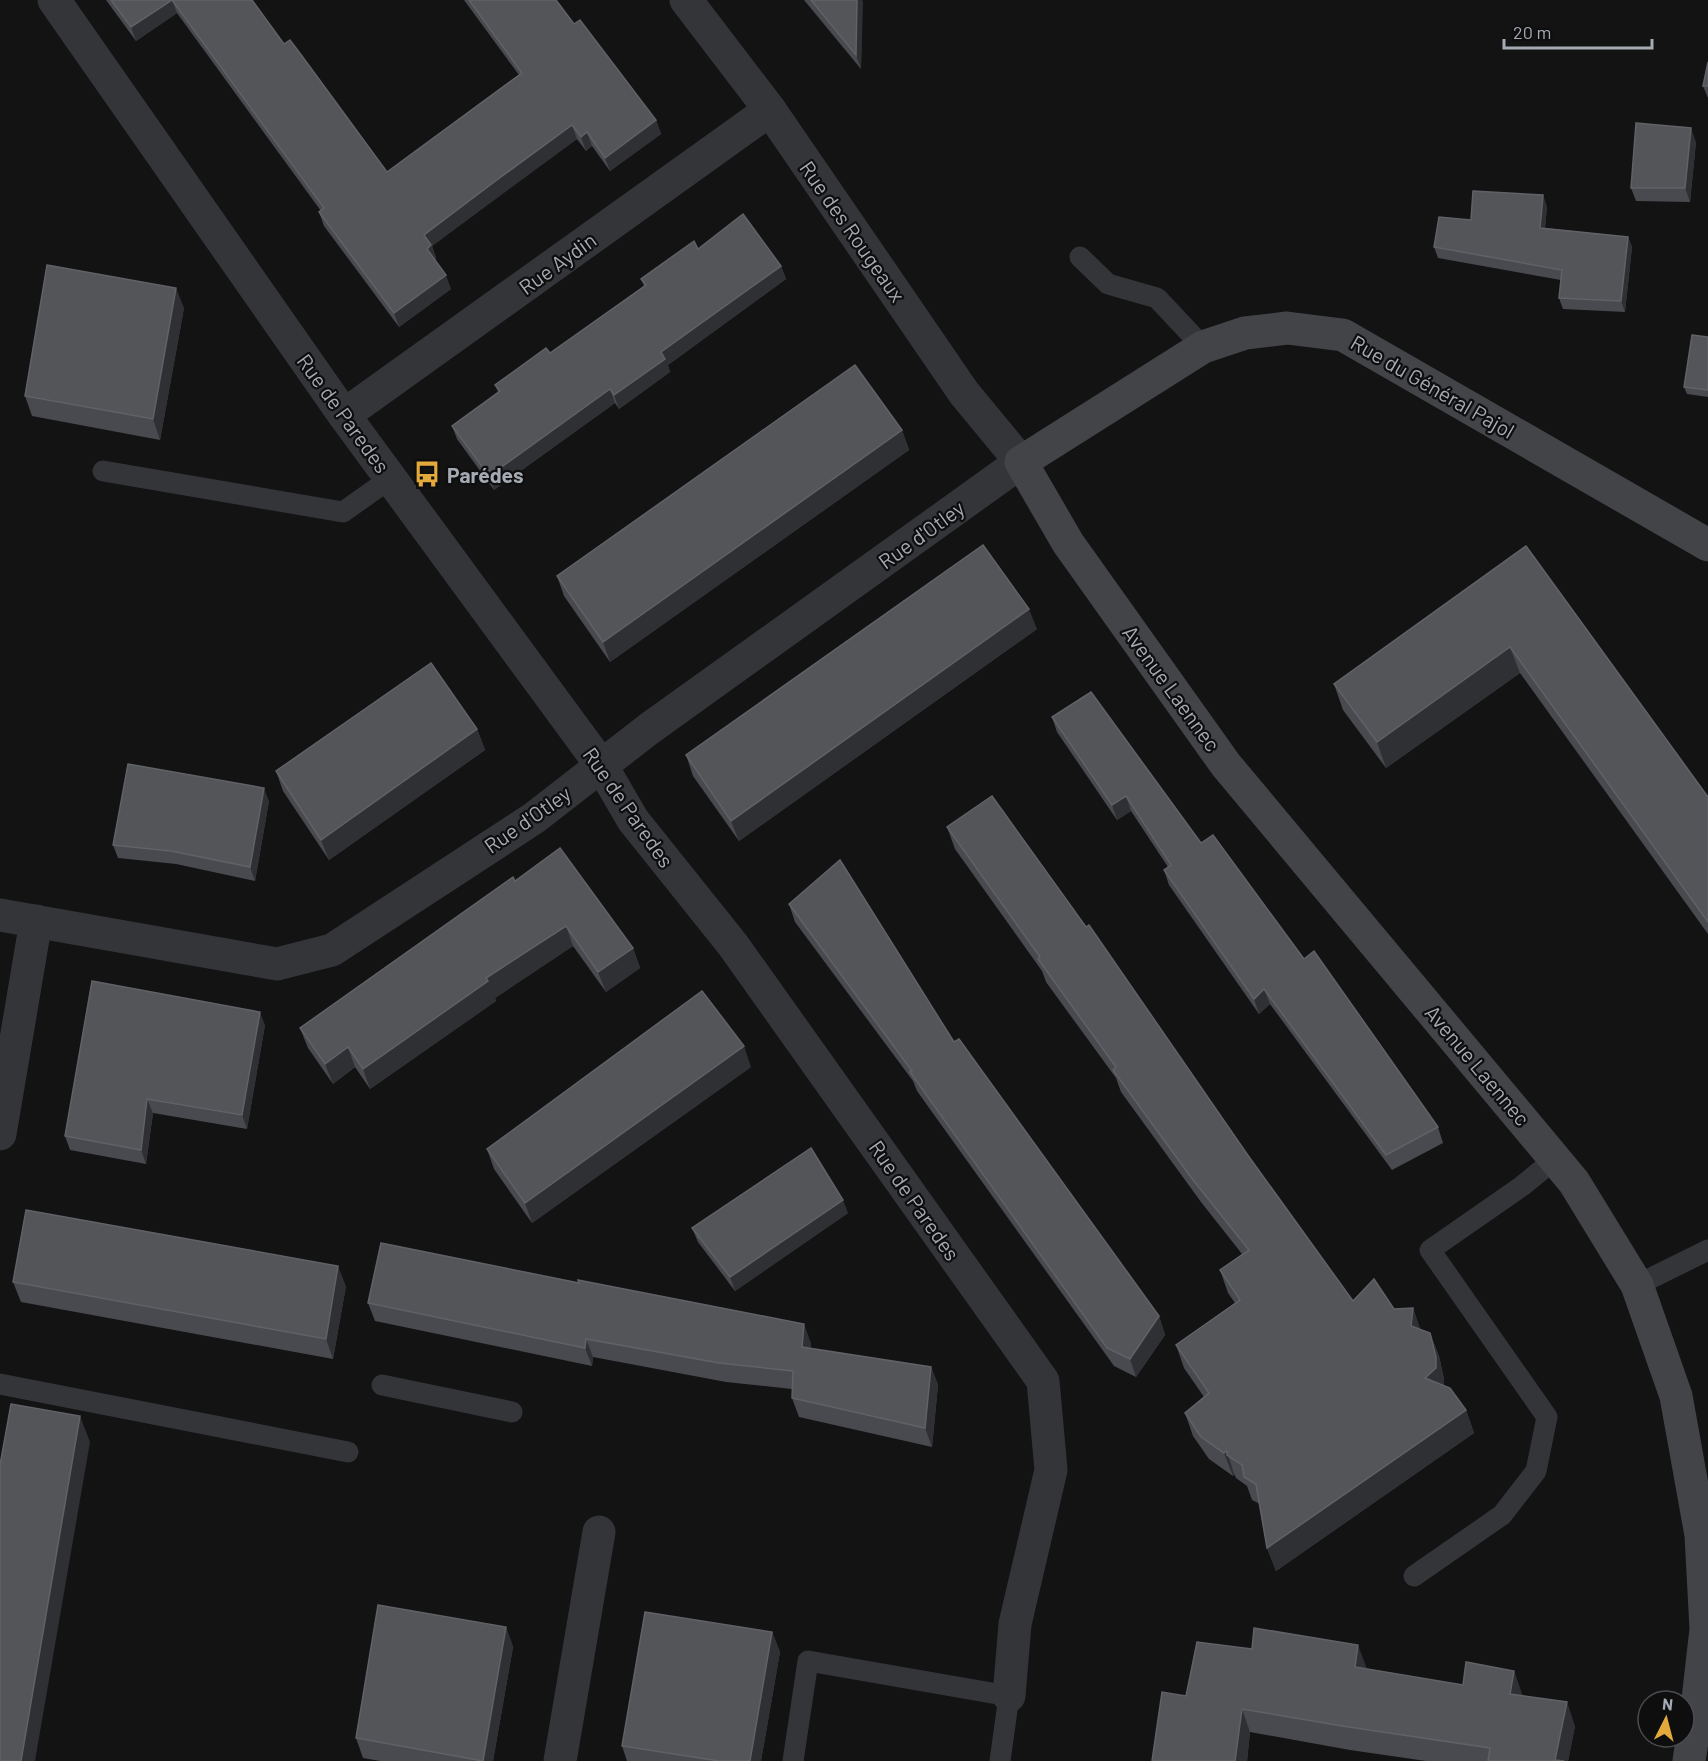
<svg xmlns="http://www.w3.org/2000/svg" width="1708" height="1761" font-family="Barlow,sans-serif">
  <style>
    .lines { fill: none; stroke-linecap: round; stroke-linejoin: round }
    .lane { stroke: #343539; stroke-width: 21 }
    .street { stroke: #343539; stroke-width: 33 }
    .secondary { stroke: #424448; stroke-width: 33 }
    .wall { fill: #494a4f }
    .shaded-wall { fill: #2f3033 }
    .building { fill: #535559; stroke: #606267; stroke-width: 1.5 }
    .labels { text-anchor: middle; dominant-baseline: central; stroke-width: 4.5; stroke-linejoin: round; paint-order: stroke }
    .street-label { font-size: 21px; fill: #a5aab3; stroke: #0e0e0f }
    .poi-label { font-size: 21px; font-weight: bold; fill: #a5aab3; stroke: #0e0e0f; text-anchor: start }
  </style>
  <rect width="100%" height="100%" fill="#131314"/>
  <g class="lines">
    <!-- lane -->
    <g class="lane">
      <polyline points="1080,257 1108,284 1157,298 1203,347"/>
      <polyline points="103,471 343,512 391,478"/>
      <polyline points="1637,1285 1708,1250"/>
      <polyline points="0,1384 348,1452"/>
      <polyline points="382,1385 512,1412"/>
      <polyline points="1414,1576 1502,1515 1536,1471 1547,1417 1430,1250 1522,1186 1555,1159"/>
      <polyline points="793,1761 808,1661 1009,1696 1000,1761"/>
    </g>
    <!-- street -->
    <g class="street">
      <polyline points="54,0 344,415 601,765 633,820 733,945 1043,1381 1051,1470 1015,1624 1009,1696"/>
      <polyline points="344,415 770,110"/>
      <polyline points="0,915 277,964 332,950 534,818 650,728 1021,462 964,393 770,110 686,0"/>
      <polyline points="0,1134 36,921"/>
      <polyline points="560,1761 599,1532"/>
    </g>
    <!-- secondary -->
    <polyline class="secondary" points="1689,1761 1697,1708 1706,1629 1701,1535 1676,1396 1637,1285 1574,1182 1226,765 1068,543 1021,462 1203,347 1245,333 1287,328 1343,335 1708,545"/>
  </g>
  <!-- wall -->
  <g class="wall">
    <polygon points="106,0 252,0 284,44 387,172 519,75 464,0 556,0 574,24 656,120 661,134 610,171 592,146 586,151 577,139 503,193 432,246 436,258 435,260 451,289 399,327 324,226 319,212 321,211 177,13 136,41"/>
    <polygon points="804,0 862,0 861,69"/>
    <polygon points="1708,62 1708,98 1703,86"/>
    <polygon points="1696,142 1690,202 1636,201 1631,188"/>
    <polygon points="1547,206 1545,228 1628,237 1632,247 1625,312 1563,309 1559,298 1561,280 1438,258 1434,247 1471,220"/>
    <polygon points="698,249 781,266 786,279 668,365 670,372 619,409 615,403 494,490 457,439 452,426 498,392 495,385 550,353 644,286 641,279"/>
    <polygon points="184,308 160,440 32,416 25,396"/>
    <polygon points="1708,337 1708,397 1687,394 1684,387"/>
    <polygon points="902,430 909,450 610,662 564,596 557,576"/>
    <polygon points="1526,546 1708,797 1708,934 1520,673 1386,768 1343,710 1334,684"/>
    <polygon points="1037,629 739,841 693,776 686,755"/>
    <polygon points="1052,717 1201,843 1304,959 1438,1127 1443,1143 1392,1170 1270,1004 1259,1014 1169,885 1164,870 1168,867 1131,811 1117,820 1057,732"/>
    <polygon points="477,729 485,750 329,860 283,791 276,771"/>
    <polygon points="269,801 255,881 176,864 118,858 113,845"/>
    <polygon points="947,827 1247,1154 1353,1301 1394,1309 1413,1308 1420,1329 1430,1333 1439,1356 1444,1379 1444,1386 1466,1410 1474,1433 1276,1571 1267,1548 1260,1504 1252,1500 1247,1486 1236,1478 1234,1474 1233,1476 1209,1459 1193,1436 1185,1413 1204,1397 1184,1368 1176,1345 1235,1303 1228,1293 1220,1270 1242,1254 1201,1202 1121,1092 1116,1078 1046,982 1042,971 955,849"/>
    <polygon points="515,881 633,948 640,968 606,992 573,946 495,998 496,1001 370,1089 355,1067 333,1084 308,1048 300,1028"/>
    <polygon points="789,904 954,1042 1159,1316 1165,1335 1136,1377 1114,1366 917,1091 913,1081 795,922"/>
    <polygon points="265,1025 247,1129 153,1113 146,1164 70,1150 65,1136"/>
    <polygon points="751,1067 532,1223 494,1169 487,1149"/>
    <polygon points="848,1213 735,1291 698,1242 692,1228"/>
    <polygon points="578,1280 811,1343 810,1349 931,1367 938,1385 932,1447 799,1417 792,1398 792,1389 726,1382 593,1357 592,1366 375,1321 368,1303 578,1282"/>
    <polygon points="13,1282 346,1286 333,1359 21,1302"/>
    <polygon points="506,1627 513,1647 493,1761 380,1761 363,1758 356,1738"/>
    <polygon points="772,1632 780,1652 761,1761 627,1761 622,1746"/>
    <polygon points="1252,1649 1463,1685 1514,1671 1522,1695 1575,1726 1568,1761 1426,1761 1350,1750 1250,1732 1247,1761 1152,1761 1186,1696"/>
  </g>
  <!-- shaded-wall -->
  <g class="shaded-wall">
    <polygon points="172,0 177,13 136,41 131,27"/>
    <polygon points="857,0 862,0 863,2 861,69 856,55"/>
    <polygon points="656,120 661,134 610,171 605,158"/>
    <polygon points="572,125 577,139 432,246 436,258 432,263 427,249 424,235"/>
    <polygon points="1691,128 1696,142 1690,202 1685,188"/>
    <polygon points="587,132 592,146 586,151 581,137"/>
    <polygon points="1543,195 1547,206 1544,238 1540,228"/>
    <polygon points="1628,237 1632,247 1625,312 1621,301"/>
    <polygon points="781,266 786,279 668,365 670,372 619,409 614,395 661,352"/>
    <polygon points="446,275 451,289 399,327 394,313"/>
    <polygon points="176,288 184,308 160,440 153,419"/>
    <polygon points="610,389 615,403 494,490 489,476"/>
    <polygon points="902,430 909,450 610,662 603,642"/>
    <polygon points="1029,609 1037,629 739,841 731,821"/>
    <polygon points="1510,647 1520,673 1386,768 1377,742"/>
    <polygon points="477,729 485,750 329,860 321,840"/>
    <polygon points="264,788 269,801 255,881 250,867"/>
    <polygon points="1126,796 1131,811 1117,820 1112,805"/>
    <polygon points="566,926 573,946 495,998 496,1001 370,1089 363,1069 486,978"/>
    <polygon points="633,948 640,968 606,992 598,972"/>
    <polygon points="1264,989 1270,1004 1259,1014 1254,999"/>
    <polygon points="260,1012 265,1025 247,1129 242,1115"/>
    <polygon points="744,1046 751,1067 532,1223 525,1203"/>
    <polygon points="348,1047 355,1067 333,1084 325,1064"/>
    <polygon points="147,1099 153,1113 146,1164 141,1150"/>
    <polygon points="843,1200 848,1213 735,1291 730,1277"/>
    <polygon points="338,1266 346,1286 333,1359 326,1339"/>
    <polygon points="1413,1308 1421,1331 1411,1326"/>
    <polygon points="1159,1316 1165,1335 1136,1377 1130,1359"/>
    <polygon points="804,1324 811,1343 809,1366 802,1347"/>
    <polygon points="1430,1333 1439,1356 1444,1379 1444,1390 1425,1378"/>
    <polygon points="586,1339 593,1357 592,1366 585,1348"/>
    <polygon points="931,1367 938,1385 932,1447 925,1428"/>
    <polygon points="1466,1410 1474,1433 1276,1571 1267,1548"/>
    <polygon points="80,1416 90,1442 35,1761 21,1761"/>
    <polygon points="1227,1451 1234,1474 1233,1476 1224,1453"/>
    <polygon points="506,1627 513,1647 493,1761 483,1761"/>
    <polygon points="772,1632 780,1652 761,1761 750,1761"/>
    <polygon points="1358,1645 1367,1669 1363,1691 1355,1667"/>
    <polygon points="1514,1671 1522,1694 1519,1717 1510,1694"/>
    <polygon points="1567,1702 1575,1726 1568,1761 1556,1761 1555,1760"/>
    <polygon points="1242,1709 1250,1732 1247,1761 1235,1761"/>
  </g>
  <!-- building -->
  <g class="building">
    <polygon points="111,0 172,0 131,27"/>
    <polygon points="172,0 252,0 284,44 290,40 302,56 387,172 522,73 469,0 556,0 574,24 580,20 656,120 605,158 587,132 581,137 572,125 498,179 424,235 431,245 427,249 446,275 394,313 319,212 324,208"/>
    <polygon points="811,0 857,0 856,55"/>
    <polygon points="1708,62 1708,86 1703,86"/>
    <polygon points="1636,123 1691,128 1685,188 1631,188"/>
    <polygon points="1473,191 1543,195 1540,228 1628,237 1621,301 1559,298 1562,270 1434,247 1439,217 1471,220"/>
    <polygon points="743,214 781,266 661,352 665,359 614,395 610,389 489,476 452,426 500,391 495,385 546,348 550,353 646,285 641,279 694,241 698,249"/>
    <polygon points="47,265 176,288 153,419 25,396"/>
    <polygon points="1692,335 1708,337 1708,390 1684,387"/>
    <polygon points="855,365 902,430 603,642 557,576"/>
    <polygon points="983,545 1029,609 731,821 686,755"/>
    <polygon points="1526,546 1708,797 1708,922 1510,647 1377,742 1334,684"/>
    <polygon points="431,663 477,729 321,840 276,771"/>
    <polygon points="1091,692 1201,843 1213,835 1304,959 1314,951 1438,1127 1386,1155 1264,989 1254,999 1164,870 1171,865 1126,796 1112,805 1052,717"/>
    <polygon points="128,764 264,788 250,867 171,851 113,845"/>
    <polygon points="992,796 1086,927 1089,925 1247,1154 1353,1301 1374,1279 1394,1309 1413,1308 1411,1326 1430,1333 1436,1357 1436,1368 1425,1378 1450,1388 1466,1410 1267,1548 1256,1484 1244,1477 1242,1465 1227,1455 1227,1451 1224,1453 1201,1437 1185,1413 1209,1393 1176,1345 1240,1300 1220,1270 1249,1250 1193,1180 1113,1070 1116,1067 1038,959 1040,957 947,827"/>
    <polygon points="560,848 633,948 598,972 566,926 486,978 488,981 363,1069 348,1047 325,1064 300,1028 513,877 515,881"/>
    <polygon points="840,860 954,1042 959,1039 1159,1316 1130,1359 1107,1348 910,1072 912,1071 789,904"/>
    <polygon points="92,981 260,1012 242,1115 147,1099 141,1150 65,1136"/>
    <polygon points="702,991 744,1046 525,1203 487,1149"/>
    <polygon points="811,1148 843,1200 730,1277 692,1228"/>
    <polygon points="26,1210 338,1266 326,1339 13,1282"/>
    <polygon points="381,1243 579,1283 578,1280 804,1324 802,1347 931,1367 925,1428 792,1398 793,1371 719,1363 586,1339 585,1348 368,1303"/>
    <polygon points="11,1404 80,1416 21,1761 0,1761 0,1465"/>
    <polygon points="378,1605 506,1627 483,1761 356,1738"/>
    <polygon points="645,1612 772,1632 750,1761 719,1761 622,1746"/>
    <polygon points="1254,1628 1358,1645 1355,1667 1463,1685 1466,1662 1514,1671 1510,1694 1567,1702 1555,1760 1564,1761 1488,1761 1490,1748 1342,1726 1242,1709 1235,1761 1152,1761 1162,1692 1186,1696 1197,1642 1252,1649"/>
  </g>
  <!-- icons -->
  <defs>
    <g id="bus-bare" transform="scale(2.07)"><path d="M-5-6H5V4H4V6H2V4H-2V6H-4V4H-5ZM-3.5-4V0h7V-4ZM-3.5 1.2v1.5H-2V1.2ZM2 1.2v1.5H3.5V1.2Z" fill="#e4a93b" stroke="#0e0e0f" stroke-width="2.5" paint-order="stroke"/></g>
  </defs>
  <g fill-rule="evenodd">
    <use href="#bus-bare" x="427" y="474"/>
  </g>
  <g class="labels">
    <!-- street labels -->
    <g class="street-label">
      <text transform="translate(853 231) rotate(55)">Rue des Rougeaux</text>
      <text transform="translate(557 263) rotate(-36)">Rue Aydin</text>
      <text transform="translate(1433 386) rotate(30)">Rue du Général Pajol</text>
      <text transform="translate(344 413) rotate(54)">Rue de Paredes</text>
      <text transform="translate(921 534) rotate(-36)">Rue d'Otley</text>
      <text transform="translate(1172 688) rotate(54)">Avenue Laennec</text>
      <text transform="translate(629 807) rotate(55)">Rue de Paredes</text>
      <text transform="translate(527 819) rotate(-35)">Rue d'Otley</text>
      <text transform="translate(1478 1065) rotate(50)">Avenue Laennec</text>
      <text transform="translate(915 1200) rotate(55)">Rue de Paredes</text>
    </g>
    <!-- poi labels -->
    <g class="poi-label">
      <text x="447" y="474">Parédes</text>
    </g>
  </g>
  <!-- north arrow -->
  <g transform="translate(1666 1719) rotate(6)"><circle r="28" fill="#0e0e0f" stroke="#4a4c51" stroke-width="1.5"/>
  <path d="M0-4.5L10 22L0 15L-10 22Z" fill="#e4a93b"/>
  <text y="-9" font-size="16" font-weight="bold" text-anchor="middle" fill="#a5aab3">N</text>
  </g>
  <!-- scale -->
  <path d="M1504 39v9h148v-9" fill="none" stroke="#a5aab3" stroke-width="3"/>
  <text x="1513" y="39" font-size="18" fill="#a5aab3" stroke="#0e0e0f" stroke-width="4.5" paint-order="stroke">20 m</text>
</svg>
